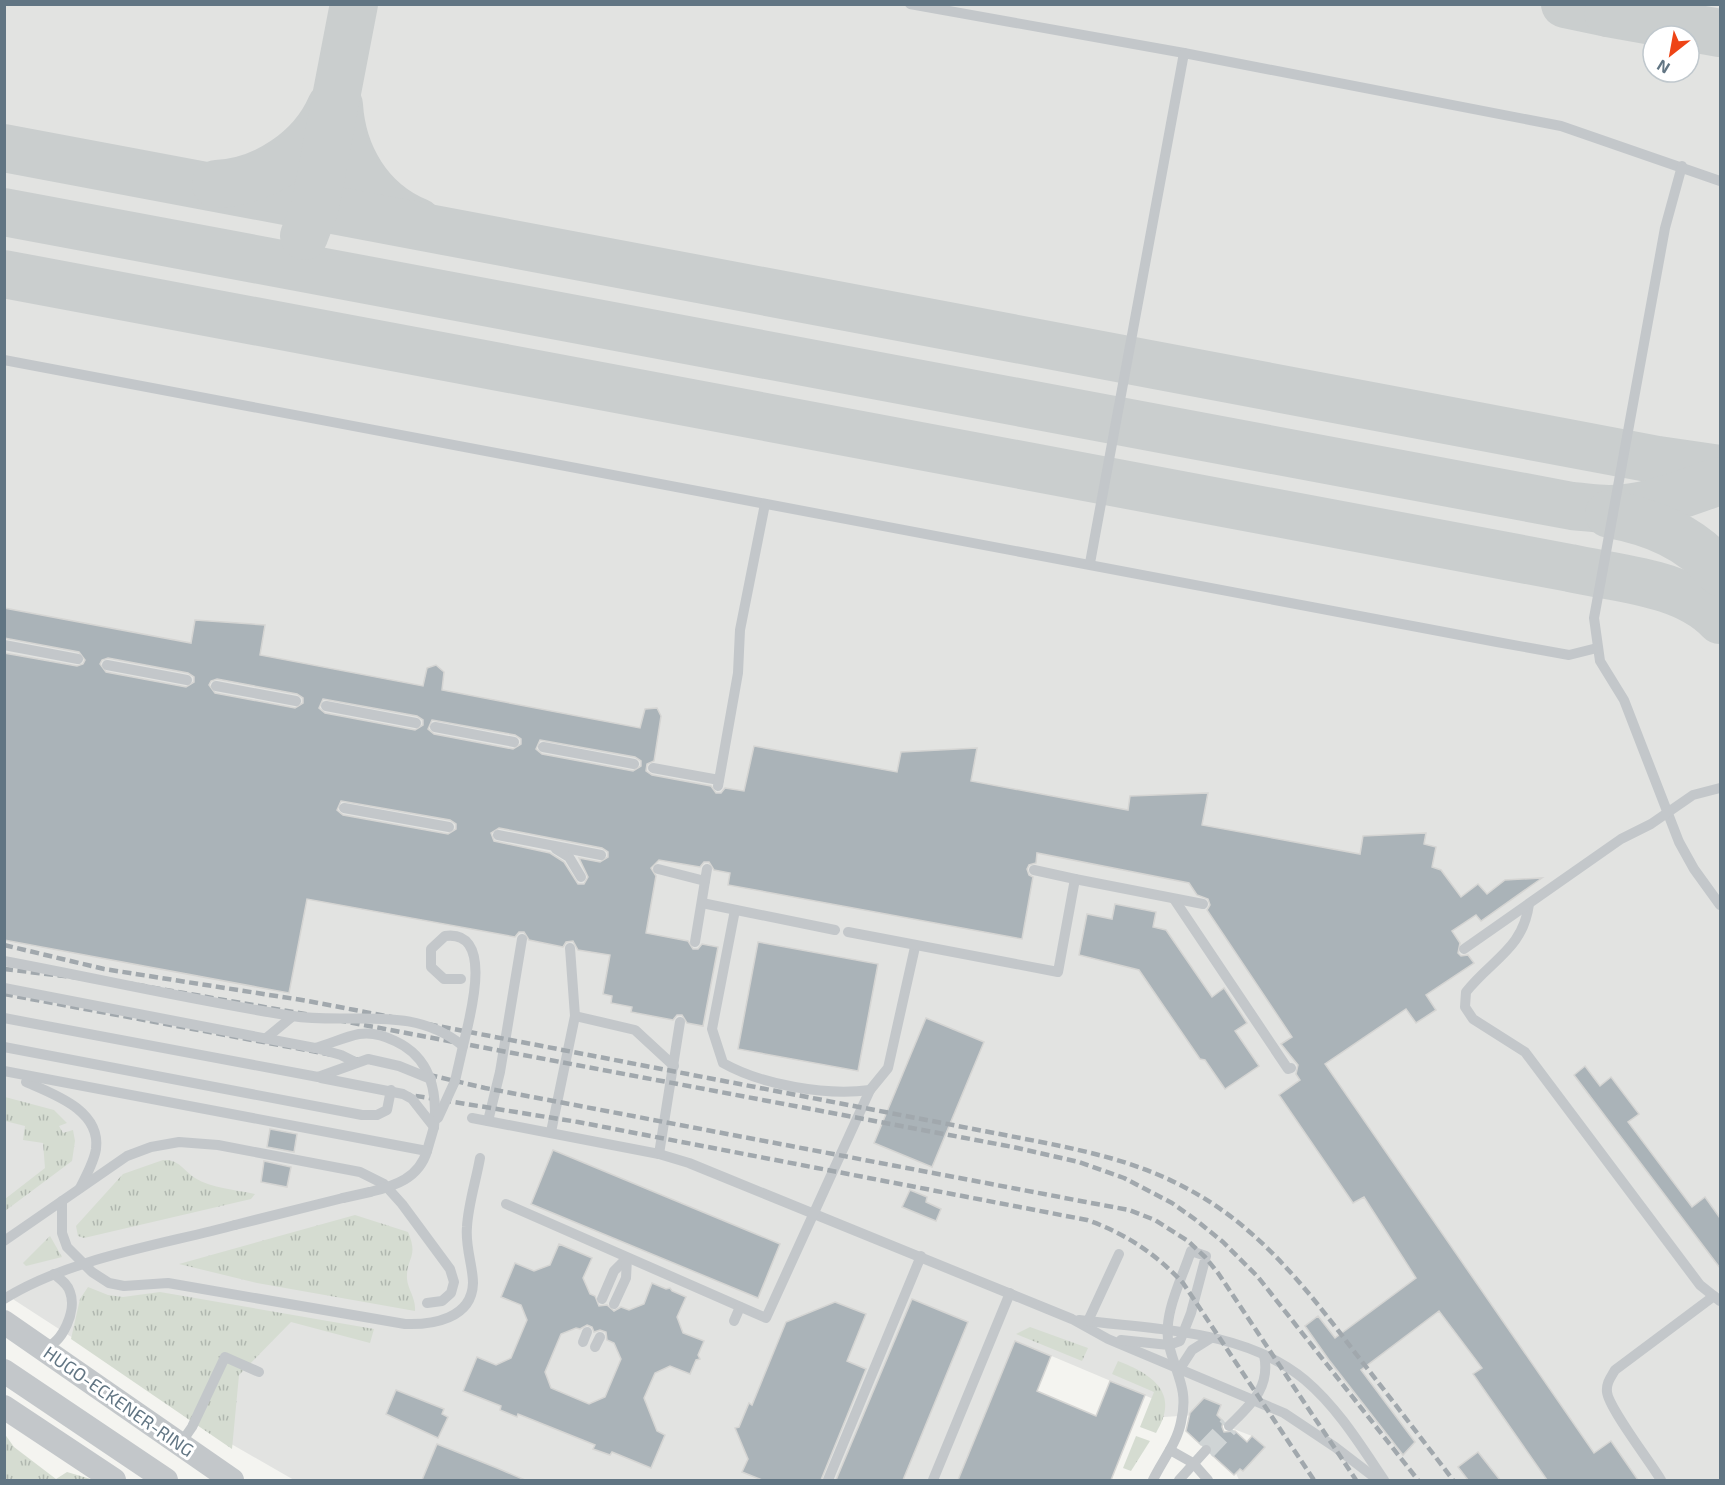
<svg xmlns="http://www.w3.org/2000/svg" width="1725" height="1485" font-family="'Exo 2',sans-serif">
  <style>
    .built { fill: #e2e3e1; fill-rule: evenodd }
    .grass { fill: url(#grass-tufts) }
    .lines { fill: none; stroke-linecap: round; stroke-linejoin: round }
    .taxiway { stroke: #cacece; stroke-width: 48 }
    .building { fill: #aab3b8; stroke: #d5d5d3; stroke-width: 1.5; fill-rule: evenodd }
    .minor-tunnel { stroke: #cfd4d5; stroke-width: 20; stroke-dasharray: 20 10; stroke-linecap: butt }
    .service { stroke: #c3c7ca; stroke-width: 10 }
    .tertiary { stroke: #c3c7ca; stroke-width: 24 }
    .rail { stroke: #a1a8ad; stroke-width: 4.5; stroke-dasharray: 9 4.5; stroke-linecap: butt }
    .service-bridge { stroke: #c3c7ca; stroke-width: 10 }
    .labels { text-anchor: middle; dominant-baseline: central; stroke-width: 6; stroke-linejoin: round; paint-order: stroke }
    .street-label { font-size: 18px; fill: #617583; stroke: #fff }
  </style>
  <defs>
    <pattern id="grass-tufts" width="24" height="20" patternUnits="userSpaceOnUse" patternTransform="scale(1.5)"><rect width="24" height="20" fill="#d5dcd1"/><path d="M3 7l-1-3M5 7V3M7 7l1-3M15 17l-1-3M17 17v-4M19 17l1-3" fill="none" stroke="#b0b7af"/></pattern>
  </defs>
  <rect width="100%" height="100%" fill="#f4f4f0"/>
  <!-- built -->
  <path class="built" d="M4,5H1720V1480H1239L1230,1460L1252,1436L1197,1415L1163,1417V1403L1016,1341L958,1480H294L200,1426L147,1386L5,1294ZM1653,36H1689V72H1653Z"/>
  <!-- grass -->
  <g class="grass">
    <polygon points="5,1097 54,1110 67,1123 59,1126 63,1133 73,1130 75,1141 72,1161 5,1211 5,1199 45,1168 43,1143 23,1140 25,1126 5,1121"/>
    <path d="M163,1160C179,1159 183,1170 195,1178C211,1188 237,1190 255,1194L251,1199L84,1238L78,1236L76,1226L123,1174Z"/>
    <path d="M355,1215L408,1232C419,1258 406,1257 407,1279C408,1290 416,1298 415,1311L257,1283L179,1264Z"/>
    <polygon points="50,1236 62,1257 26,1266 23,1263"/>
    <polygon points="88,1287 108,1295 123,1297 160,1292 374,1329 370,1343 291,1322 239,1375 232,1449 71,1339 80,1299"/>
    <polygon points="1030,1327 1088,1348 1082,1361 1016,1334"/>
    <path d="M1118,1361C1152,1374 1181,1393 1156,1433L1140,1427L1154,1392L1112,1374Z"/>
    <polygon points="4,1433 14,1447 56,1479 67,1472 94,1480 5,1480"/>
    <polygon points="1136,1436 1150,1441 1131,1471 1123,1468"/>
  </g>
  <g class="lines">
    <!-- taxiway -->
    <g class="taxiway">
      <polyline points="1565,4 1608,13 1639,10"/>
      <polyline points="1608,13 1720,33"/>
      <path d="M339,105C342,155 369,202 418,222"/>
      <polyline points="4,148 1658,460 1720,469"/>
      <path d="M216,184C264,182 312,150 331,106"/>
      <path d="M4,212L1572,506C1584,507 1596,509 1609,509C1648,509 1684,493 1720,481"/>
      <polyline points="304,236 315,207 354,4"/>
      <path d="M4,274L1570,568C1619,579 1684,582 1720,620"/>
      <path d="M1609,514C1652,522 1691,537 1720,572"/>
    </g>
  </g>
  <!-- building -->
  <g class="building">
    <path d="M4,608L191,643L195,620L265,625L260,655L423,686L427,668L436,665L444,672L442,690L640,728L645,709L657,708L661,716L654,761L647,764L646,771L652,775L711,786L716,793H721L725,788L744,791L754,746L897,772L901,752L977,748L971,781L1128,810L1130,796L1208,793L1202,825L1360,854L1363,836L1426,833L1424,844L1436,847L1432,867L1441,870L1461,897L1478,884L1487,894L1505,880L1542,878L1481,921L1476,915L1452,931L1460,943L1458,953L1461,956L1468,955L1474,963L1426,995L1436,1010L1416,1023L1406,1009L1325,1064L1594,1453L1611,1441L1638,1480H1547L1473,1374L1482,1368L1439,1311L1361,1370L1415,1442L1403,1455L1329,1360L1305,1326L1318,1316L1335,1338L1416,1278L1364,1197L1353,1203L1279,1095L1300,1080L1296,1074L1298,1065L1281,1044L1292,1037L1207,910L1210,905L1208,899L1197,895L1189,883L1037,853L1036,863L1029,865L1027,869L1029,875L1033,877L1022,939L728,885L730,873L714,870L709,862H704L700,867L659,860L651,868L656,876L646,933L688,941L693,949H698L702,944L718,947L703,1026L687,1023L682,1015H677L673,1020L631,1012L632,1007L611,1003L612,996L603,994L610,955L578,950L573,941L566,942L563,947L529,940L524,932H519L515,937L307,899L289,993L4,940V653L77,666L83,664L85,660L79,652L4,638ZM108,658L188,673L194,677V682L186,687L106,672L100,664L102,660ZM217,679L297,694L303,698V703L295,708L215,693L209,685L211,681ZM323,699L417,716L423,720V725L415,730L325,713L319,708ZM432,720L515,735L521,739V744L513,749L434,734L428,729ZM540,740L635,757L641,761V766L633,771L542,754L536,749ZM341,801L450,820L456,824V829L448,834L343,815L337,810ZM499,828L602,848L608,852V857L600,862L579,858L588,877L584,884H578L564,862L550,853L494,841L491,833Z"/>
    <polygon points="1115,904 1156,912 1153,927 1166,930 1212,997 1224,988 1247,1023 1235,1031 1259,1066 1225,1089 1205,1060 1200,1059 1139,970 1079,955 1087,914 1112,919"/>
    <polygon points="758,942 878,964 858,1071 738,1049"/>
    <polygon points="926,1018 984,1042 932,1167 874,1143"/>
    <polygon points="1585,1066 1600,1086 1611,1077 1639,1114 1628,1122 1692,1207 1705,1197 1720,1218 1720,1268 1574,1075"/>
    <polygon points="270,1129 297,1134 294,1152 267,1147"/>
    <polygon points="553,1150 780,1244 758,1298 531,1204"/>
    <polygon points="264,1161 291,1167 287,1187 261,1182"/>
    <polygon points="910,1190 927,1197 926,1202 941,1209 936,1221 902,1207"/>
    <path d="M559,1244L592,1258L583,1278L590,1294L595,1296L599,1306L607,1305L614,1311L621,1307L629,1310L644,1304L652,1283L666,1289L670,1288L672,1291L686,1297L677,1317L683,1333L704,1341L698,1355L700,1359L696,1360L690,1374L670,1366L655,1373L644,1398L657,1431L665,1435L651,1468L612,1452L610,1455L593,1449L595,1445L518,1414L517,1417L500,1410L501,1406L463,1391L477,1357L496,1365L511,1358L527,1320L521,1305L501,1297L515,1263L534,1271L550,1265ZM587,1325L592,1327L594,1332L600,1330L606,1332L607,1340L614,1343L621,1359L605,1397L589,1404L551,1388L545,1372L561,1334L576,1328L580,1329Z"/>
    <polygon points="912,1299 968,1322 903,1480 836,1480"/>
    <polygon points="835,1302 866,1314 847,1361 866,1369 821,1480 762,1480 742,1472 748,1459 735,1428 739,1427 749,1403 752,1405 786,1322"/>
    <polygon points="1015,1341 1051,1356 1037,1391 1096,1416 1110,1381 1145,1395 1111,1480 958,1480"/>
    <polygon points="396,1390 444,1409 442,1414 448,1417 438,1438 386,1414"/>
    <polygon points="1204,1398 1221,1405 1217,1415 1223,1421 1222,1427 1224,1432 1235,1431 1247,1442 1252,1436 1265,1447 1243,1471 1240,1469 1234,1475 1212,1455 1211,1445 1207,1443 1201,1445 1186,1431 1190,1413"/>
    <polygon points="437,1444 497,1468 525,1480 422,1480"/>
    <polygon points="1478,1452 1500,1480 1468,1480 1458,1467"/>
  </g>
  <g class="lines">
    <!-- minor-tunnel -->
    <polyline class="minor-tunnel" points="1206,1450 1229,1426"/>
    <!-- service -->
    <g class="service">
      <polyline points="910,4 1184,53 1561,126 1720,181"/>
      <polyline points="1682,166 1665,228 1594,618 1600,661 1624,700 1679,842 1694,869 1720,905"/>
      <polyline points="4,360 1497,642 1569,655 1597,648"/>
      <polyline points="1090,563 1184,53"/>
      <polyline points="4,645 78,659"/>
      <polyline points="107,665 187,680"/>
      <polyline points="216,686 296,701"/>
      <polyline points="326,706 416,723"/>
      <polyline points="435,727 514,742"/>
      <polyline points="543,747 634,764"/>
      <polyline points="653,768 719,780"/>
      <polyline points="718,786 738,673 740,630 765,504"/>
      <polyline points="344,808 449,827"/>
      <polyline points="498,835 601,855"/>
      <polyline points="556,849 569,857 581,877"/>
      <polyline points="658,869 705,881"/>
      <polyline points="1075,879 1203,904"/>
      <polyline points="1174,899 1288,1069 1291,1068"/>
      <polyline points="702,903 835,930"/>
      <path d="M1529,904C1523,949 1492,959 1466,992L1465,1007L1473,1019L1525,1052L1700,1285L1720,1301"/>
      <path d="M735,910L712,1029L723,1063C762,1085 826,1096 870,1090L888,1068L915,947"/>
      <polyline points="848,932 1058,972 1075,879 1034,870"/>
      <polyline points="695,942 707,869"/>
      <polyline points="1464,949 1621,839 1651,824 1693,795 1720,788"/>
      <polyline points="575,1016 635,1030 674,1066"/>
      <polyline points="265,1039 293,1016"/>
      <polyline points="455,1081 463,1046"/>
      <path d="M26,1082C53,1094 101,1110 96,1149C94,1162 86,1176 80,1188"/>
      <polyline points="472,1118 659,1154 689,1163 1072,1319 1108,1339 1284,1413 1335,1447 1378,1480"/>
      <polyline points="488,1121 500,1072 522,939"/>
      <polyline points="551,1132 575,1016 570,948"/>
      <polyline points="427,1151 434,1127"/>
      <polyline points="659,1154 680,1022"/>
      <polyline points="343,1198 370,1192"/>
      <path d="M62,1201V1233L67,1247L92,1272L109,1283L124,1286L168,1283L405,1324C432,1325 472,1319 473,1283C473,1266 465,1247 467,1227C468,1205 476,1181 480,1158"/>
      <polyline points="506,1204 766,1318 870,1090"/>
      <polyline points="4,1241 127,1156 151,1147 179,1142 218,1145 360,1172 384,1184 402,1204 450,1269 454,1282 451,1293 442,1301 427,1303"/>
      <path d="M4,1299C70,1258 161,1245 235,1225"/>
      <polyline points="602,1299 614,1271 627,1258"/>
      <polyline points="614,1304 626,1278 627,1258"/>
      <path d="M1079,1320C1155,1330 1244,1329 1305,1380C1338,1408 1361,1446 1384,1480"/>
      <polyline points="734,1321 740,1307"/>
      <polyline points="1088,1321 1119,1254"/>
      <path d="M1121,1340L1169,1345L1180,1341L1191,1313L1206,1256L1191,1251C1182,1279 1162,1315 1169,1345C1176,1375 1189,1389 1181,1422C1177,1443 1162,1461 1153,1480"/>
      <polyline points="583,1342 587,1332"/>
      <polyline points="595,1347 600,1337"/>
      <path d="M44,1348C63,1343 77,1310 70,1292C68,1284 60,1279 54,1274"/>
      <polyline points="1179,1370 1192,1350 1211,1338"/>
      <path d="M1229,1426C1250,1405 1271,1388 1264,1355"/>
      <polyline points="181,1443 192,1427 225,1357 259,1372"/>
      <polyline points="1170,1450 1193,1463 1208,1480"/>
      <polyline points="828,1480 921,1256"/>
      <polyline points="933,1480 1010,1293"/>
      <polyline points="1179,1480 1206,1450"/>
      <path d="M1661,1480C1651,1463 1608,1407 1607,1392C1606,1383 1611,1377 1615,1370L1714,1296"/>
    </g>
    <!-- tertiary -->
    <g class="tertiary">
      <polyline points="4,1322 232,1480"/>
      <polyline points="4,1371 166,1480"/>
      <polyline points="4,1407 114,1480"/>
    </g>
    <!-- rail -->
    <g class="rail">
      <path d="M4,945L104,969L308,1001L1041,1142C1091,1152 1139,1163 1184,1187C1258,1225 1307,1289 1356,1354C1389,1396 1421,1438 1453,1480"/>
      <polyline points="4,969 132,984 305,1014 1013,1147 1079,1162 1124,1178 1172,1203 1196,1220 1223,1242 1258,1277 1418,1480"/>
      <polyline points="4,994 387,1065 485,1088 1086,1202 1129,1210 1155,1220 1188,1241 1205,1257 1218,1273 1356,1480"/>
      <path d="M4,1020L379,1090L578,1122L1087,1220C1125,1233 1156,1254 1183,1283L1314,1480"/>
    </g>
    <!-- service-bridge -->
    <g class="service-bridge">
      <path d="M4,961C100,979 196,1001 292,1016C352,1025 412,1004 463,1046C469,1020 496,929 445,936L431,949V967L444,979H461"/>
      <path d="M4,988L315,1048C330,1044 344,1037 359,1034C371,1032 385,1036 395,1041C430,1057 438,1091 434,1127"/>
      <polyline points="4,1018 318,1077 368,1059 399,1066 431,1079"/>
      <polyline points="4,1047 362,1115 377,1115 387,1110 391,1090"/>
      <polyline points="316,1048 341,1055 355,1062"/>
      <path d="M4,1071L427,1151C419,1178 395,1186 370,1192"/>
      <polyline points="321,1078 403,1094 412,1099 434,1127"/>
      <polyline points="438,1118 455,1081"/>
      <polyline points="235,1225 343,1198"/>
    </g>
  </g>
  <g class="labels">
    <!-- street labels -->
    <g class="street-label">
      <text transform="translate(119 1401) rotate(35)">HUGO-ECKENER-RING</text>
    </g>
  </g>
  <!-- border -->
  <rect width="1725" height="1485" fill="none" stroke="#617583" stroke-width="12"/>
  <!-- north arrow -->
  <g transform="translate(1671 54) rotate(211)"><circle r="28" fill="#ffffff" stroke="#c0c8cd" stroke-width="1.5"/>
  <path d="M0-4.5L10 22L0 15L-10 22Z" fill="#ee4416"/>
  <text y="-9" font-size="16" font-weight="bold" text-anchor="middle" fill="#617583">N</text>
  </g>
</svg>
